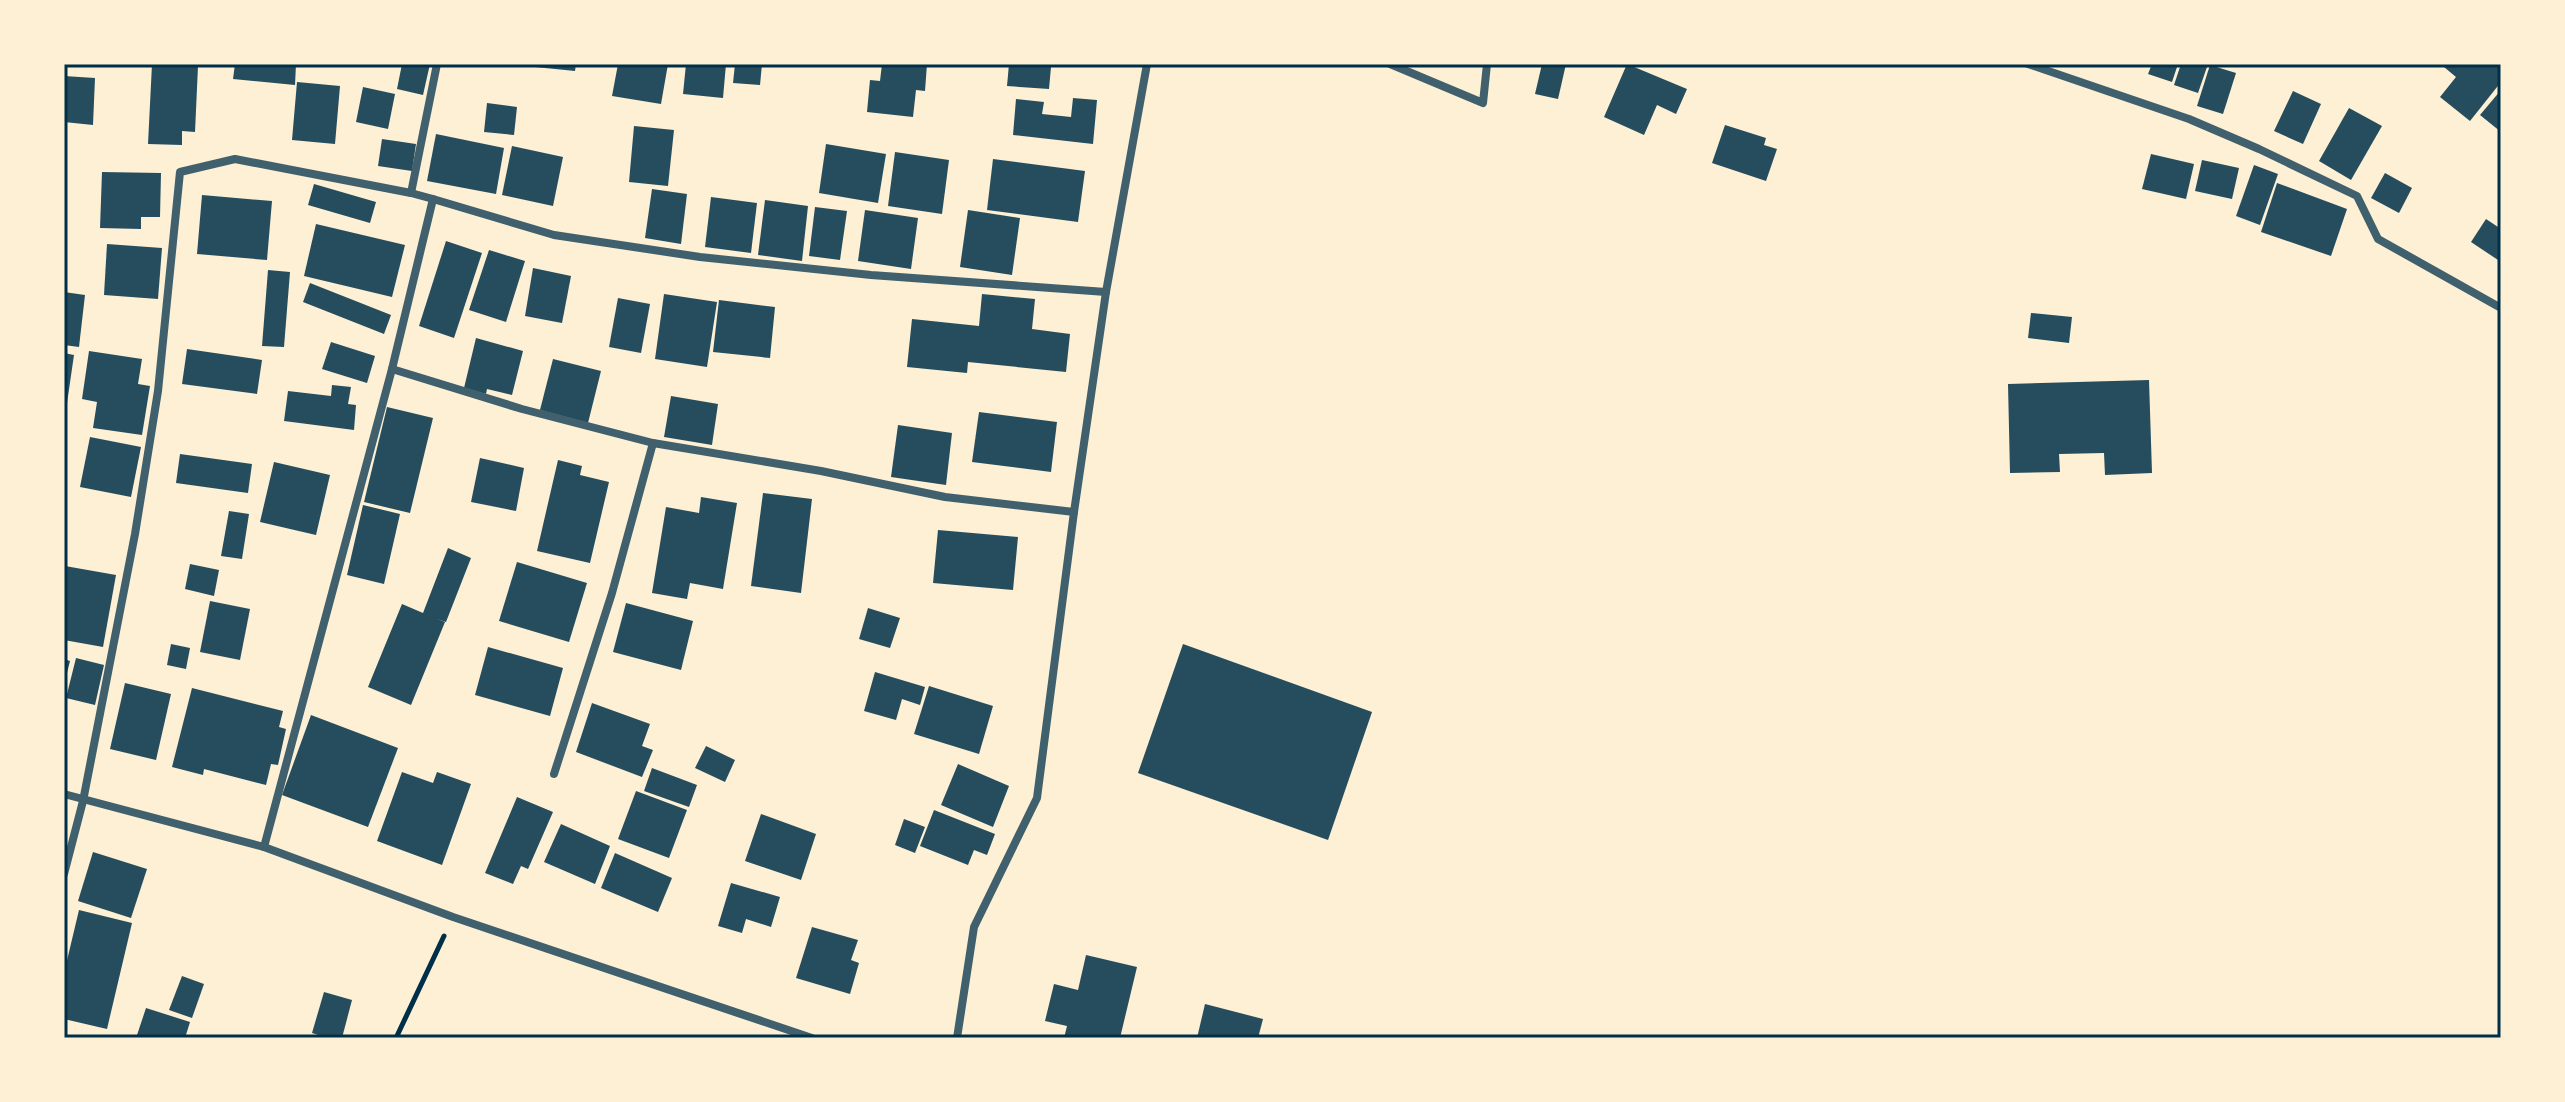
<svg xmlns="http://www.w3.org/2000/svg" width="2565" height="1102" font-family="'Roboto Condensed',sans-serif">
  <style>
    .building { fill: #264d5e }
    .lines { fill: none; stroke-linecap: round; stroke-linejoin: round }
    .path { stroke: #003049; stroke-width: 5 }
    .minor { stroke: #3f606c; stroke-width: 8 }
    .neatline { fill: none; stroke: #003049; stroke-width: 3 }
  </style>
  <rect width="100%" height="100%" fill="#fdf0d5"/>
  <!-- building -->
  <g class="building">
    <polygon points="152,64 198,66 195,132 182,131 182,145 148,144"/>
    <polygon points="235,64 296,64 295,85 233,79"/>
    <polygon points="402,64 430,64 423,95 397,89"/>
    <polygon points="525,64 576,64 575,71 525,66"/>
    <polygon points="618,64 668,64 661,104 612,96"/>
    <polygon points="686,64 726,64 723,98 683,94"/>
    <polygon points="735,64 762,64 760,85 733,83"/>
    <polygon points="882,64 927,64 925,91 916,90 913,117 867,112 870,80 880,81"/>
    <polygon points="1009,64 1051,67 1049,89 1007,86"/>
    <polygon points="1542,64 1566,64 1558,99 1535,94"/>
    <polygon points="1627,64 1687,89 1676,114 1657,105 1644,135 1604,117"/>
    <polygon points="2152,64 2178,64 2172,82 2148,74"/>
    <polygon points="2181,64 2208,64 2198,93 2174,85"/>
    <polygon points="2447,64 2501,64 2501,82 2470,121 2440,97 2456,77 2444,67"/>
    <polygon points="2210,65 2236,73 2223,114 2197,106"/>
    <polygon points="64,76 95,78 93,125 64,122"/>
    <polygon points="297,82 340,86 335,144 292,140"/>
    <polygon points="363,87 395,94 388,129 356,122"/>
    <polygon points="2501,90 2501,132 2480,115"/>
    <polygon points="2293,91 2321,104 2303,144 2274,131"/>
    <polygon points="1073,98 1097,100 1093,144 1013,135 1016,99 1044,102 1042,114 1071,117"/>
    <polygon points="487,103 517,107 514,135 484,132"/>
    <polygon points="2349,108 2382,126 2351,180 2319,161"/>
    <polygon points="1725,125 1766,138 1764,145 1777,149 1766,181 1712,163"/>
    <polygon points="634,126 674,130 668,186 629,182"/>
    <polygon points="436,134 504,148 496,194 427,181"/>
    <polygon points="382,139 416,144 412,171 378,166"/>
    <polygon points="826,144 886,154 878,203 819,193"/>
    <polygon points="512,146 563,157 553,206 502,195"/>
    <polygon points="895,152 949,160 942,214 888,206"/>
    <polygon points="2151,154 2194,164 2186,199 2142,189"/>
    <polygon points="993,159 1085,171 1078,222 987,210"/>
    <polygon points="2202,160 2239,168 2232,199 2195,191"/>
    <polygon points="2254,165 2278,174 2260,225 2236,216"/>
    <polygon points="102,172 161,173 160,217 141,217 141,229 100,228"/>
    <polygon points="2385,173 2412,188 2399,213 2371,198"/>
    <polygon points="2277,183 2347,209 2331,256 2261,232"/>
    <polygon points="314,184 376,202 370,223 308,205"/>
    <polygon points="652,189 687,194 681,244 645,238"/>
    <polygon points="202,195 272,201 267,260 197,254"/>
    <polygon points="711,197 757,203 751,253 705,247"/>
    <polygon points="765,200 808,206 802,261 758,255"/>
    <polygon points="815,207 847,211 840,260 809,256"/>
    <polygon points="865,210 918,218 911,269 858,261"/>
    <polygon points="968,210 1020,218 1012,275 960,267"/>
    <polygon points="2486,219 2501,229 2501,262 2471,242"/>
    <polygon points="316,224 405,245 392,297 304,276"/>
    <polygon points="446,241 482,253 454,338 419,326"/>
    <polygon points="107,244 162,248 158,299 104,295"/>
    <polygon points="489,250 525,261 506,322 469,310"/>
    <polygon points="533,268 571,276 562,323 525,316"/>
    <polygon points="268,270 290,272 284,347 262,346"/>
    <polygon points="310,283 391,315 384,334 303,302"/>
    <polygon points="64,292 85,295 79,347 64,345"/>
    <polygon points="664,294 717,302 707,367 655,359"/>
    <polygon points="982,294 1035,299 1032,329 1070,334 1066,372 968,362 967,373 907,367 912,319 979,326"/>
    <polygon points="618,298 650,304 641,353 609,347"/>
    <polygon points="719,300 775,307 770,358 713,352"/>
    <polygon points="2031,313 2072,317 2069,343 2028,338"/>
    <polygon points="476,338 523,351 512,395 487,389 486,394 464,388"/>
    <polygon points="331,342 375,356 367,383 322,369"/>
    <polygon points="187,349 262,360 257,394 182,384"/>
    <polygon points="89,351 142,359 138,384 150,386 142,435 93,428 97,402 82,399"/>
    <polygon points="64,353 74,355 66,410 64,409"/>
    <polygon points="553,359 601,371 588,423 540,410"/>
    <polygon points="2149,380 2152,473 2105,475 2104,453 2059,454 2060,472 2010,473 2008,384"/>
    <polygon points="332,385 351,387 348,404 356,405 354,430 284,421 288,391 331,396"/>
    <polygon points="671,396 718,404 712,445 664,437"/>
    <polygon points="387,407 433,418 410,513 364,502"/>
    <polygon points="979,412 1057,422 1051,472 972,462"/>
    <polygon points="898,425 952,433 946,485 891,477"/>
    <polygon points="90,437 141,447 131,497 80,487"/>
    <polygon points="180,454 252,464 248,493 176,483"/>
    <polygon points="480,458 524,468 516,511 471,502"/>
    <polygon points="558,460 582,466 580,475 609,482 590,563 537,551"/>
    <polygon points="274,462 330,475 316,535 260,522"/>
    <polygon points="763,493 812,499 801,593 751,586"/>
    <polygon points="701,497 737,503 723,589 690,583 687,599 652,593 666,507 699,513"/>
    <polygon points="363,505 400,514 384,584 347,575"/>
    <polygon points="229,511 249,514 242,559 221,556"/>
    <polygon points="938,530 1018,537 1013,590 933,583"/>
    <polygon points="448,548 471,558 446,622 437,619 445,622 411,705 368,687 402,604 423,613"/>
    <polygon points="517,562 587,583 569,642 499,621"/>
    <polygon points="190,564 219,570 214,596 185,589"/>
    <polygon points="65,566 116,575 103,647 64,640"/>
    <polygon points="210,601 250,609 240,660 200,652"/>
    <polygon points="626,603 693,621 681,670 613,652"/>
    <polygon points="868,608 900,618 890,648 859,639"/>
    <polygon points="171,644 190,648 186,669 167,665"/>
    <polygon points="1183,644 1372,712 1328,840 1138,773"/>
    <polygon points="488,647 563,668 550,716 475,695"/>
    <polygon points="76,658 104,665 95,705 66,698"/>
    <polygon points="64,659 70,661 65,681 64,681"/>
    <polygon points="875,672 925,687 920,705 902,699 896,720 864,711"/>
    <polygon points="125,683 171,694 156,760 110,749"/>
    <polygon points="929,686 993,706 979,754 914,734"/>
    <polygon points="192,688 283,711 279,727 286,729 278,765 271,764 266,785 204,769 203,775 172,767"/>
    <polygon points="592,703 650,724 642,746 653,750 642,777 576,752"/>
    <polygon points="311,715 398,748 368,827 282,795"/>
    <polygon points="706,746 735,760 725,782 695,768"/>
    <polygon points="958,764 1009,786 993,827 941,805"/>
    <polygon points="652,768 697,785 689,807 644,791"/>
    <polygon points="402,772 433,783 437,772 471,784 442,865 377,841"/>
    <polygon points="636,791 687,810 669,858 618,839"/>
    <polygon points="517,797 553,812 528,869 521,866 513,884 485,873"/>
    <polygon points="934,810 995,834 987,855 974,850 968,865 920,846"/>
    <polygon points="761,814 816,834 801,880 745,861"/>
    <polygon points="904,819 925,827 915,853 895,845"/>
    <polygon points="561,824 610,846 595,884 544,862"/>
    <polygon points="93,852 147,869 131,918 78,901"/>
    <polygon points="615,853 672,878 658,912 601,888"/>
    <polygon points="731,883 780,897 771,927 746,919 742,933 718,926"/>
    <polygon points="79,910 132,923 107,1029 64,1019 64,973"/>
    <polygon points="812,927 858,940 851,960 859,963 850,994 796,978"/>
    <polygon points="1086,955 1137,967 1120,1038 1064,1038 1067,1026 1045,1021 1054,984 1078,990"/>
    <polygon points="182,976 204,984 192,1018 169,1010"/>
    <polygon points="324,992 352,1000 342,1038 328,1038 312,1033"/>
    <polygon points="1205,1004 1263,1019 1258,1038 1197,1038"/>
    <polygon points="146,1008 190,1022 185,1038 136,1038"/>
  </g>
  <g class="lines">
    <!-- path -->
    <polyline class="path" points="396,1038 444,936"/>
    <!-- minor -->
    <g class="minor">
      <polyline points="1390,64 1483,103 1487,64"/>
      <polyline points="2028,64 2189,119 2259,149 2357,196 2378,239 2501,308"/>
      <polyline points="433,199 554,235 700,257 871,275 1106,292"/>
      <polyline points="392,369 522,409 653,443 821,471 945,497 1074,512"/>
      <polyline points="554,774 612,593 653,443"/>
      <polyline points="64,794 264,847 453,917 812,1038"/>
      <polyline points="264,847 392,369 433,199 411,193"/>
      <polyline points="64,874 83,801 135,534 158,391 180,172 235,159 411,193 437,64"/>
      <polyline points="957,1038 974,927 1037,798 1074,512 1106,292 1147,64"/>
    </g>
  </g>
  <!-- border -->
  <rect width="2565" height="1102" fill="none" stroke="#fdf0d5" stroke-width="132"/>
  <rect x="66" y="66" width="2433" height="970" class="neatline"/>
</svg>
